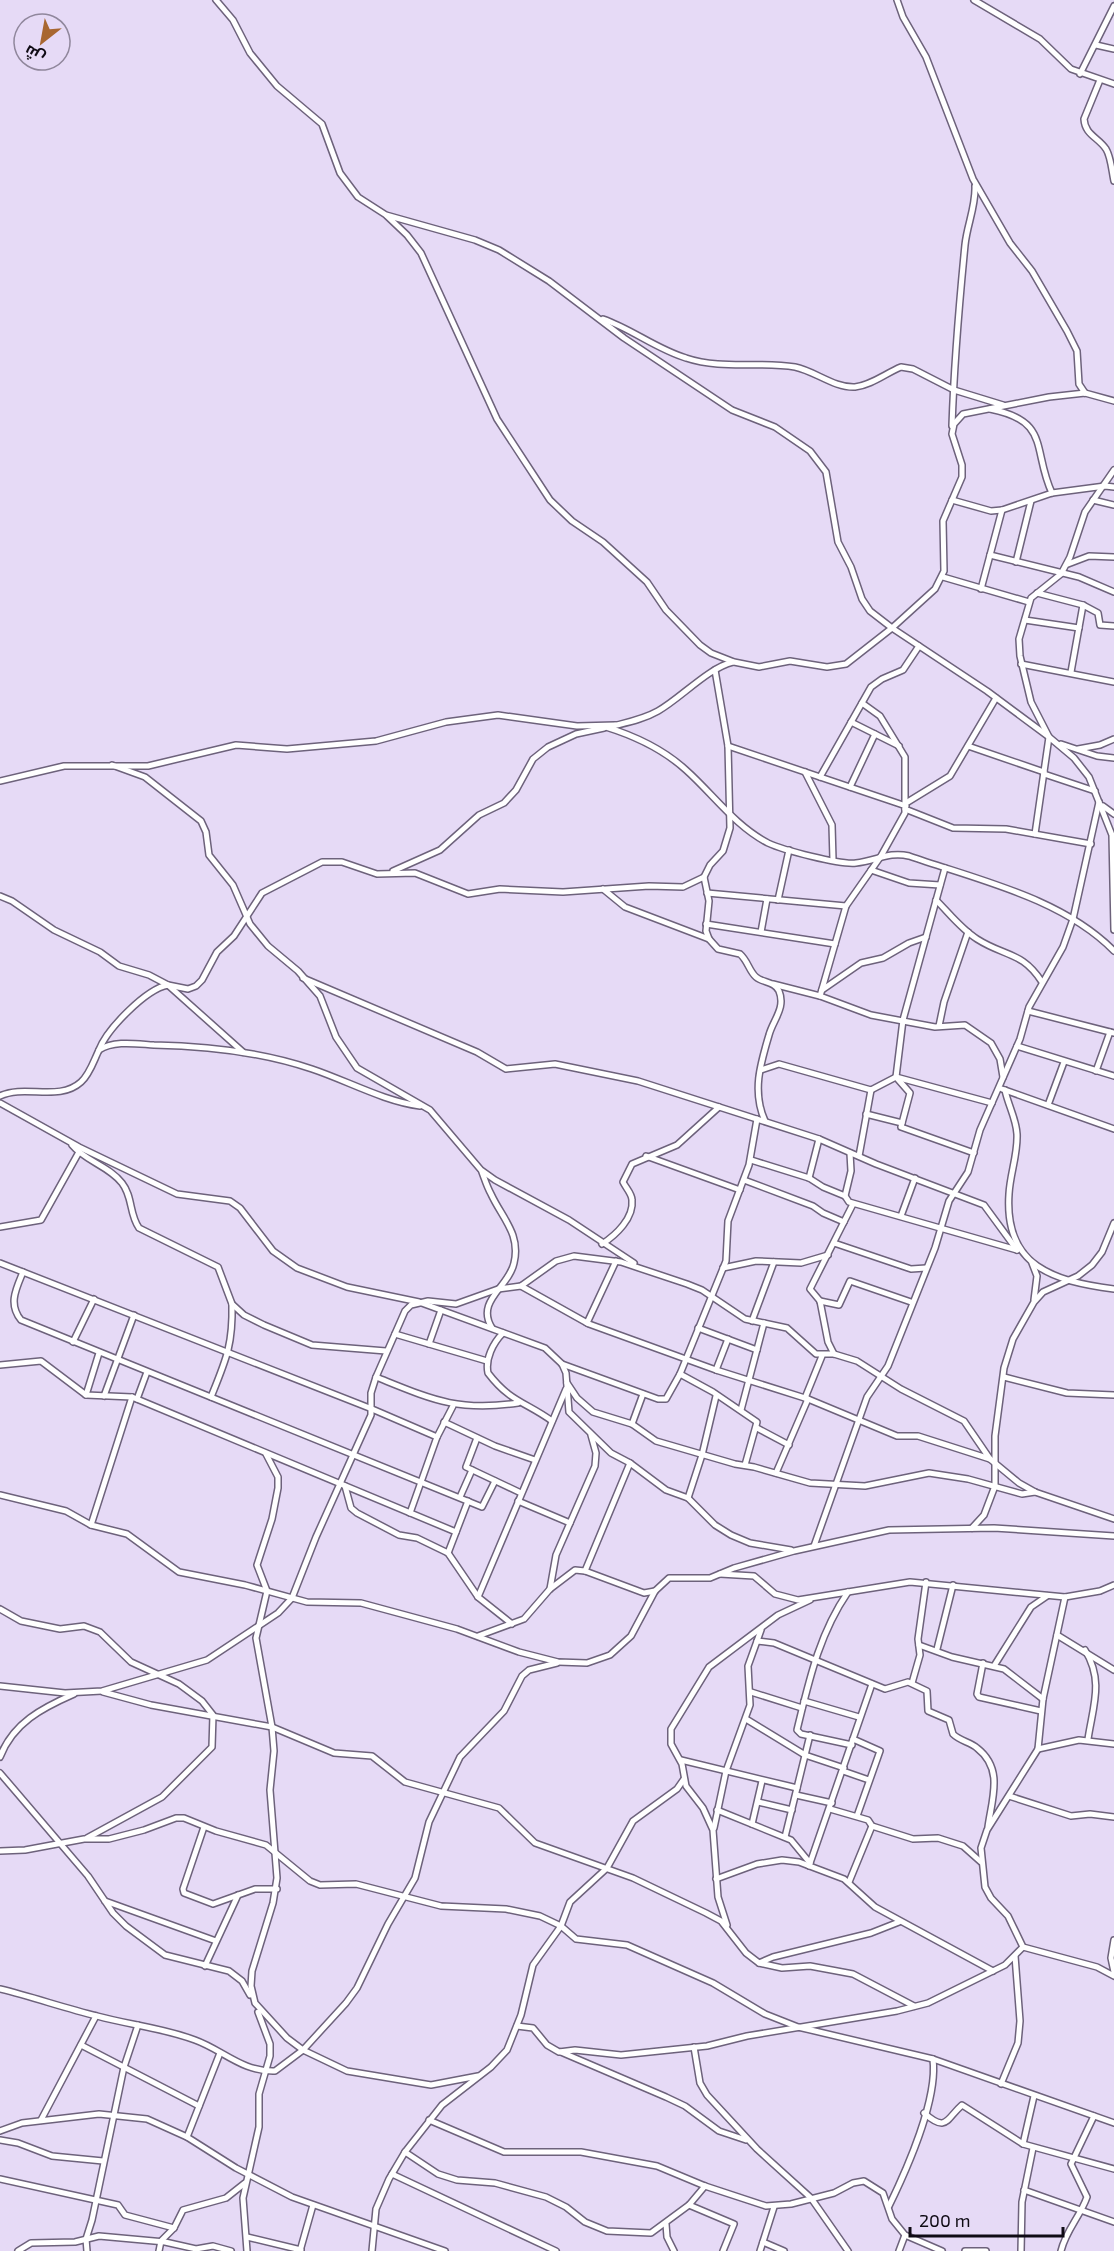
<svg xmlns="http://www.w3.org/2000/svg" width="1114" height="2251" font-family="'Exo 2',Cairo,sans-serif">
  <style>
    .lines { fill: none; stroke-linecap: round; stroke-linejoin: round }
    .minor-casing { stroke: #6d627b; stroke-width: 8 }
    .minor { stroke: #fff; stroke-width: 5 }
  </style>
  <rect width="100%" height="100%" fill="#e6daf6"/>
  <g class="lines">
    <!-- minor casing -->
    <g class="minor-casing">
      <g id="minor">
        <polyline points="216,0 233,20 250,53 277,86 322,124 340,173 358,197 386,215 475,240 499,250 549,281 624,338 732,410 775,427 810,451 826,472 838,542 851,567 862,599 870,611 892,628 987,691 1049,737 1074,758 1089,777 1112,835 1114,930"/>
        <polyline points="897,0 903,17 926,57 973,179 1010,243 1032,271 1067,331 1077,351 1079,384 1085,393"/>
        <polyline points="974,0 1040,39 1071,69 1114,84"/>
        <polyline points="1096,45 1114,49"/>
        <polyline points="1080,74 1114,6"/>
        <path d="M1100,80L1084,119C1085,135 1098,137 1106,149C1111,157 1112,172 1114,181"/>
        <polyline points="387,216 407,235 421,253 497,419 550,500 572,521 603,542 647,582 666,610 700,645 711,653 734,662 759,667 790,661 827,667 846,664 892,628 935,589 944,571 943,521 962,477 962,465 952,434 954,424 963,414 1049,397 1085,393 1114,401"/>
        <path d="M603,319C632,329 656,349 686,358C722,370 759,361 795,367C815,371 834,388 855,387C872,385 886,373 901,367L913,369L954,390L1003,405"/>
        <path d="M990,409C1051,421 1032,450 1052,493"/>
        <path d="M952,426C954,366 959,306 965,245C967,225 976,206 975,186"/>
        <polyline points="952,500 991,511 1002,510 1052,493 1105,486 1114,487"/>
        <polyline points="1093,500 1114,505"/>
        <polyline points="990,555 1079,577 1114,592"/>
        <polyline points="1016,562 1031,501"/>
        <polyline points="1068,564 1089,556 1114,557"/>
        <polyline points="943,577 1029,602"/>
        <polyline points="981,589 1002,510"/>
        <polyline points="1037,593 1083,605 1098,613 1100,625 1114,626"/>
        <polyline points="1025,620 1079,628"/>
        <polyline points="1021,664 1114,682"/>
        <path d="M715,670L728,746L730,828L723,851L710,865L704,877L709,901L706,931L709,939L718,949L740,954C748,961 749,971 756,977C763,983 774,981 779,991C786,1008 773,1020 769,1035C760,1065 752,1092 765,1121"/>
        <polyline points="1071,672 1083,605"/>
        <polyline points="851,722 899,746"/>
        <path d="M613,726C629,722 644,719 658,711C681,698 708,668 733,662"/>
        <path d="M606,727C635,736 663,749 686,770C713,794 735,826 768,843C783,850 840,865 856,863C876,861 889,851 909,856C978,880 1062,898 1114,951"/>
        <polyline points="1061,744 1097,756 1114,758"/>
        <polyline points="728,746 906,806"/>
        <polyline points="968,746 1044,772"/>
        <polyline points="1078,749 1100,745 1114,739"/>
        <polyline points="112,765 145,777 201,821 206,832 209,855 233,885 250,924 268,946 298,971 320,996 336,1037 357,1068 430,1110 481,1170 495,1180 569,1220 634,1263"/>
        <polyline points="805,772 832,825 833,860"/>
        <polyline points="1044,774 1095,791"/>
        <polyline points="820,777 871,687 882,679 903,670 919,646"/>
        <polyline points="0,781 64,766 148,766 236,745 287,749 376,741 446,722 498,715 577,726 615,725"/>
        <polyline points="850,787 875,734"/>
        <polyline points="906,803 950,776 996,698"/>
        <polyline points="1103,806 1114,814"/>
        <polyline points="905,809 953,828 1006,829 1091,844"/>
        <polyline points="1035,834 1049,737 1031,702 1020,656 1019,639 1031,598 1061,574 1070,557 1085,512 1114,470"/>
        <polyline points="945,868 903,1020 896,1077 910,1093 901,1127 974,1153"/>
        <polyline points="871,870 909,883 940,885"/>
        <polyline points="393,871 440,850 479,815 504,803 516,790 533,759 548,747 576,734 604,728"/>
        <polyline points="603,889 625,907 709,939"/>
        <polyline points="707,893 846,906"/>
        <path d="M0,896L12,901L54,930L100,952L119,966L149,975L168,985C146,989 107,1029 99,1050"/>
        <polyline points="778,900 789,850"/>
        <path d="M936,900C949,913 961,929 977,939C1005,957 1022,951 1042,982"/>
        <polyline points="706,924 835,944"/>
        <polyline points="761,932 767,899"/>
        <polyline points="303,978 477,1052 506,1069 555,1064 638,1081 819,1139 876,1164 984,1205 1017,1250"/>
        <polyline points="773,984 820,996 871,1015 935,1027 965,1025 991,1043 1000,1059 1003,1077"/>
        <polyline points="168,985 188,989 196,986 202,980 217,952 234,936 262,893 322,862 342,862 377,874 415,873 468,894 500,889 563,892 649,886 683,887 704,877"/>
        <polyline points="169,986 243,1052"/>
        <polyline points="822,990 861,963 883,958 909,943 926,937"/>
        <polyline points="820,996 846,906 881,856 905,813 905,757 880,716 862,703"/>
        <polyline points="1028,1011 1114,1033"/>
        <polyline points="939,1026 944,1002 968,932"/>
        <polyline points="1017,1046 1114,1076"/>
        <polyline points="761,1070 779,1064 871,1090 896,1077 992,1103"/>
        <polyline points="1096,1071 1110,1032"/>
        <polyline points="1002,1089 1114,1129"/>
        <path d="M1005,1090C1008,1105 1016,1118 1017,1134C1018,1154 1010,1174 1009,1194C1004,1267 1054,1281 1114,1289"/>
        <path d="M0,1096C25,1084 59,1102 81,1082C90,1074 94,1060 99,1050C114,1040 137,1044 154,1045C206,1046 262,1052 312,1069C348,1081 383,1101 420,1106"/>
        <polyline points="0,1103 79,1147 177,1194 230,1201 240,1208 273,1251 297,1268 347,1287 419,1302 545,1348 562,1364 566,1373 569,1412 611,1453 630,1463 666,1490 688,1498 715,1525 731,1535 750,1543 791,1550"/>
        <polyline points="1048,1105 1064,1062"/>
        <polyline points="866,1114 902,1123"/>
        <path d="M72,1145C85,1161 109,1166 122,1183C133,1197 129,1214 139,1228L218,1267L232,1304L244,1315L264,1325L312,1345L386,1351"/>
        <polyline points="850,1153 851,1171 845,1196 849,1202 1017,1250"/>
        <polyline points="646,1156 740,1190"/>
        <polyline points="859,1156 871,1090"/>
        <polyline points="751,1160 809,1178 823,1187 845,1196"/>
        <path d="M482,1172C485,1180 487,1187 491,1194C502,1218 521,1234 514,1263C509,1287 475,1301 492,1328"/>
        <polyline points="809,1178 819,1139"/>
        <polyline points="744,1180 813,1206 823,1213 844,1222"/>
        <polyline points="901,1216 915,1178"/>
        <polyline points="0,1227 41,1220 79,1152"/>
        <polyline points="834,1243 911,1269 926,1268"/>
        <path d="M602,1244C616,1235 634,1218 632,1200C632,1194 626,1188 623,1182L632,1164L677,1145L719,1107"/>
        <polyline points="0,1263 372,1409 437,1437"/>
        <polyline points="1032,1263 1037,1276 1034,1300"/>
        <polyline points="723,1268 756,1261 801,1263 828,1255"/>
        <path d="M23,1272C16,1289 8,1304 21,1320L482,1507L495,1481"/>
        <polyline points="521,1286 589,1324 716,1370 808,1399 897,1436 918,1436 990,1459"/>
        <polyline points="820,1301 839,1305 850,1281 911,1302"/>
        <polyline points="752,1321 774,1262"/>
        <polyline points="587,1323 616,1261"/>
        <polyline points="698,1328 757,1350"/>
        <path d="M503,1333C493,1343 485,1359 488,1373C510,1402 526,1402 552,1421"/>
        <polyline points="395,1334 487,1361"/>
        <polyline points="73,1342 94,1299"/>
        <polyline points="429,1344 441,1310"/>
        <polyline points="834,1354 828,1342 820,1301 810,1289 853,1204"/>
        <polyline points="562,1364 658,1399 666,1399 680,1374 726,1261 728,1221 749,1165 757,1119"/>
        <polyline points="0,1365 41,1361 86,1395 132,1397 456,1532"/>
        <polyline points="716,1370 728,1339"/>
        <polyline points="680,1374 713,1392 757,1422 745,1465"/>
        <path d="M376,1377C431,1399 457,1412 518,1403"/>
        <polyline points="1004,1377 1067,1393 1114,1395"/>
        <polyline points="567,1383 577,1398 593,1412 632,1424 656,1441 735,1464 754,1467 810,1483 865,1486 929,1473 968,1479 1022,1494 1035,1492"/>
        <polyline points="86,1395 99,1353"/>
        <polyline points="104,1396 134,1315"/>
        <path d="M211,1397C226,1360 233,1345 232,1304"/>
        <polyline points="805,1398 822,1356"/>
        <polyline points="137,1399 147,1372"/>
        <polyline points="741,1410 764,1323"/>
        <polyline points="444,1422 495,1446 535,1460"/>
        <polyline points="632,1424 643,1394"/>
        <polyline points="757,1428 789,1445"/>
        <polyline points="477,1438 466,1467 521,1493"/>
        <polyline points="266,1454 278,1477 278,1488 272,1519 257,1565 267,1591 256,1638 272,1727 274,1751 270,1790 277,1878 273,1903 252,1971 251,1986 255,2003 287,2038 303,2050 347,2071 431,2085 478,2076"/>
        <polyline points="776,1473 808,1399"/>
        <polyline points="345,1486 351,1508 357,1513 399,1535 417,1538 448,1553 478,1597 512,1624"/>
        <polyline points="0,1495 66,1511 91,1525 127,1534 179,1572 245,1585 307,1602 361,1603 457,1629 519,1652 558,1662 587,1663 610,1655 631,1636 655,1591 669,1578 710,1578 734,1568 794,1551 889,1530 994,1528 1114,1536"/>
        <polyline points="460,1497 472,1470"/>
        <polyline points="688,1498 702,1455 716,1396"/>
        <polyline points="518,1501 570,1523"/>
        <polyline points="410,1513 437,1437 453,1406"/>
        <polyline points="91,1525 132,1397"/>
        <polyline points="972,1528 984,1515 995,1486 995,1436 1004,1368 1013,1339 1034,1302 1043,1292 1078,1276 1092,1265 1102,1252 1114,1223"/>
        <polyline points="814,1546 867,1397 888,1366 935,1248 949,1201 968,1172 980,1130 1020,1039 1029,1007 1063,947 1073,919 1099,802"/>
        <polyline points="448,1553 468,1501"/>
        <polyline points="585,1571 630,1463"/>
        <polyline points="720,1574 754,1576 775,1594 798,1600 910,1582 1065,1597 1100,1591 1114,1585"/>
        <polyline points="550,1589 556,1555 595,1466 596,1453 591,1435"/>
        <path d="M848,1592C819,1634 809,1681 797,1730L801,1734L852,1745"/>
        <polyline points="478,1597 566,1389"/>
        <polyline points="1065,1597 1043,1699 1038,1749 987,1830 981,1848 985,1887 991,1898 1008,1916 1023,1947 1097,1967 1114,1976"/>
        <polyline points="0,1609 21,1621 60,1629 84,1626 100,1632 131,1662 179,1684 202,1701 213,1715 212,1747 162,1797 87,1838"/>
        <polyline points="1057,1635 1114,1670"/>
        <polyline points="478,1636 524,1619 550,1589 575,1570 585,1571 644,1593 655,1591"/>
        <path d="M757,1641L774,1643L885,1689L908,1682L927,1691L928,1711L949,1720L953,1734C960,1741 970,1742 977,1748C1004,1769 992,1798 988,1827"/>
        <polyline points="919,1645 952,1657 1004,1669 1043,1699"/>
        <polyline points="937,1649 953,1585"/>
        <path d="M1085,1650C1104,1681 1093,1706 1088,1739"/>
        <polyline points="983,1663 977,1694 979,1697 1041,1711"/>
        <polyline points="994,1666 1031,1607 1047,1596"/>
        <polyline points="912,1683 920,1655 918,1639 926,1582"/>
        <polyline points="0,1686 65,1693 102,1691 207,1660 278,1613 292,1598 316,1537 371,1415 371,1393 376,1377 405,1311 411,1305 428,1301 456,1304 498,1289 521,1286 556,1261 574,1256 621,1262 687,1284 702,1290 745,1319 787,1328 816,1354 834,1354 857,1361 901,1389 964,1421 990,1459 1019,1483 1035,1492 1114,1519"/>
        <polyline points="103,1692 151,1705 272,1727 334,1753 372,1756 405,1782 499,1808 535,1843 633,1878 706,1913 721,1921 746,1953 759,1963 782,1968 810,1966 853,1974 914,2006"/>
        <polyline points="751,1692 802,1708"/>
        <polyline points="804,1701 859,1717"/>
        <polyline points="746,1719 805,1755 844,1768"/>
        <polyline points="853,1739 880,1751 857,1816"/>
        <polyline points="1038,1749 1079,1740 1114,1744"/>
        <path d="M0,1757C13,1723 42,1708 74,1694"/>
        <polyline points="681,1760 797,1788"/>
        <polyline points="843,1771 869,1780"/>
        <polyline points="0,1773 88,1876 113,1913 126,1926 165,1955 229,1971 242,1981 250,1995"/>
        <polyline points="796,1795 832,1803"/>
        <polyline points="1009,1796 1071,1816 1090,1814 1114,1817"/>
        <polyline points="758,1802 792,1810"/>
        <polyline points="830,1809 868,1820 872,1826 913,1839 938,1838 963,1846 981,1862"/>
        <polyline points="717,1810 791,1840 810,1863"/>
        <polyline points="752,1824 762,1781"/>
        <polyline points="204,1827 183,1889 184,1893 213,1904 255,1889 277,1889"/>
        <polyline points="714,1828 726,1771 750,1705 748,1666 761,1630"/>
        <polyline points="785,1837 810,1735"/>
        <polyline points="0,1851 25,1850 84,1839 109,1839 144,1830 176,1818 184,1818 216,1831 266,1845 310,1881 320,1885 356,1884 441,1906 506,1909 540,1916 561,1926 576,1939 627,1945 713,1983 765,2014 798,2027 933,2059 1114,2123"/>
        <polyline points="809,1866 872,1684"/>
        <polyline points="716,1879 757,1864 782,1860 799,1862 844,1879 875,1907 993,1971"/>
        <polyline points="849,1882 872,1826"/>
        <polyline points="105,1901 216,1941"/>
        <polyline points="727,1925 718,1897 713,1830 703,1808 686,1786 682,1764 671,1744 671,1729 709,1667 778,1615 810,1600"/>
        <polyline points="1114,1940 1111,1958 1114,1972"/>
        <polyline points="759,1963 773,1957 871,1933 899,1922"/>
        <polyline points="205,1966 238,1895"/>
        <path d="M0,1989C33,1997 64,2008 97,2016C130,2025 163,2028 195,2040C223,2050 242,2072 275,2071L303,2050L346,2003L357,1988L388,1924L415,1878L429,1822L460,1757L504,1711L522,1676L529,1670L557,1663"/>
        <polyline points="517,2026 533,2028 547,2045 559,2052 575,2050 621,2055 707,2046 747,2036 897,2011 928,2003 1005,1965 1023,1947"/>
        <polyline points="81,2045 199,2106"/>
        <polyline points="694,2047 700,2083 707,2095 757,2149 811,2198 848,2251"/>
        <polyline points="561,2052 666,2097 685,2106 719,2131 746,2140"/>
        <polyline points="1001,2084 1018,2043 1020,2021 1015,1956"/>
        <path d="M924,2113C947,2133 946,2119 962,2105L1023,2144L1114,2169"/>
        <polyline points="41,2120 96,2016"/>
        <polyline points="429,2120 504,2152 581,2152 657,2166 705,2186 766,2206 791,2204 834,2193 853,2183 864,2181 883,2193 892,2219 905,2235 942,2251"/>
        <polyline points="0,2131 22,2123 99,2114 147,2119 187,2137 236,2168 292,2197 445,2251"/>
        <polyline points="187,2137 220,2053"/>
        <polyline points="0,2140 18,2143 52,2156 103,2161"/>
        <polyline points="1023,2144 1034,2096"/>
        <polyline points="405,2152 438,2174 457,2180 495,2183 546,2197 566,2207 585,2222 607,2231 651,2233 689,2205 705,2186"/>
        <polyline points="392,2174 556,2251"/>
        <polyline points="0,2179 118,2205 125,2215 174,2228"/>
        <polyline points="1024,2190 1114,2222"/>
        <polyline points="689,2205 734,2224 723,2251"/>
        <path d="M889,2206C907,2169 938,2099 933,2059"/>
        <polyline points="666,2224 667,2237 674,2251"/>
        <polyline points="247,2237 301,2250"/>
        <polyline points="763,2242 784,2251"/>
        <polyline points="18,2251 31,2243 75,2242 99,2236 165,2242 196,2249 213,2246 231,2251"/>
        <polyline points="87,2251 86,2239 92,2220 124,2067 138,2025"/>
        <polyline points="159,2251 161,2241 174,2228 183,2210 226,2198 245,2183"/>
        <polyline points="247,2251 243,2198 259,2127 259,2094 270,2056 270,2044 258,2012"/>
        <polyline points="300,2251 313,2205"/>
        <polyline points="372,2251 376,2209 389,2179 405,2152 442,2105 491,2067 507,2050 521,2015 533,1965 561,1926 570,1902 607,1868 633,1821 677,1789 684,1779"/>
        <polyline points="760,2251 774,2207"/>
        <polyline points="899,2251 905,2235"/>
        <polyline points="965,2251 986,2251"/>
        <polyline points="1021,2251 1022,2202 1033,2148"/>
        <path d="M1061,2251C1066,2230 1080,2217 1087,2197L1071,2164L1094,2116"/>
      </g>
    </g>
    <!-- minor -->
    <use href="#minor" class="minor"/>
  </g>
  <!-- north arrow -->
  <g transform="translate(42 42) rotate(211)"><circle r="28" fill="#e6daf6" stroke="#90879c" stroke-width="1.5"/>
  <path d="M0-4.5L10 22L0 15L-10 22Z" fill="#a86731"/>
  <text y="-9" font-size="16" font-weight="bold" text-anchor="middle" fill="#0f0b14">ش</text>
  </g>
  <!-- scale -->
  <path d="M910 2227v9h153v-9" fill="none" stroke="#0f0b14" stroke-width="3"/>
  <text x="919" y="2227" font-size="18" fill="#0f0b14" stroke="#e6daf6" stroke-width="4.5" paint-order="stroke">200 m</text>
</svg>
